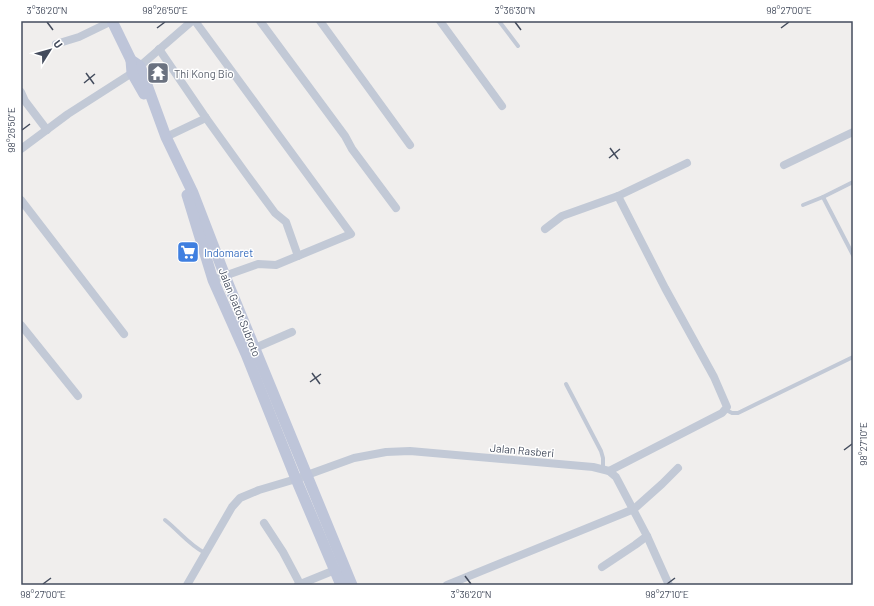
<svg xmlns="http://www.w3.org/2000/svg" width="874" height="606" font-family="Barlow,sans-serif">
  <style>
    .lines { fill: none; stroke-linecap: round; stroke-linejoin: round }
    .service { stroke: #c2c9d6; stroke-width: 4 }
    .minor { stroke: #c2c9d6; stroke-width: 8 }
    .secondary { stroke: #bec5d9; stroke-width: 11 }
    .ticks { fill: none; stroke: #444c5d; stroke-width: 1.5 }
    .labels { text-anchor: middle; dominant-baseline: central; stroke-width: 3; stroke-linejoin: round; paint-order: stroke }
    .worship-label { font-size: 11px; fill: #5b616d; stroke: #fff; text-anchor: start }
    .shop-label { font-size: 11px; fill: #366cbe; stroke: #fff; text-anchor: start }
    .street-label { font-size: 11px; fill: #444c5d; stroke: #fff }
    .neatline { fill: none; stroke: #444c5d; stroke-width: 1.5 }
    .ticks-label { font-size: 10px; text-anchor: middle; fill: #444c5d }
  </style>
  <rect width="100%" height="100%" fill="#f0eeed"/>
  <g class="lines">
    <!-- service -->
    <g class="service">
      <polyline points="499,21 518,46"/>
      <polyline points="823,197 853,255"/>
      <polyline points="803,205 823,197 853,182"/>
      <polyline points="566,384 601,451 603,458 603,470"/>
      <polyline points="726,410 732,413 738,413 853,357"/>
      <path d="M165,520C179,531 189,545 205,553"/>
    </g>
    <!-- minor -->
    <g class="minor">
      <polyline points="195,21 351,234 276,265 258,264 213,280"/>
      <polyline points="260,21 345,136 352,149 396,208"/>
      <polyline points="320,21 410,145"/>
      <polyline points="440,21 502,106"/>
      <polyline points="56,44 79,37 112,21"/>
      <polyline points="159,49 206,118 247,175 275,213 286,222 298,256"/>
      <polyline points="21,92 25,101 47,130"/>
      <polyline points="166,137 206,118"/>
      <polyline points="21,149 68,114 132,73 192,21"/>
      <polyline points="784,165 853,132"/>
      <polyline points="618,196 687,163"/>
      <polyline points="21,200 124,334"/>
      <polyline points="545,229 562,216 618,196 665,288 714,377 727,407 722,413 609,471"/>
      <polyline points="21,325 78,396"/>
      <polyline points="255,348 292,332"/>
      <polyline points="264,523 283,552 300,584"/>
      <polyline points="602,567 635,545 647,536"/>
      <polyline points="187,585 232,507 240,498 259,490 296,479 354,458 386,452 410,451 593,467 609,471 616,477 647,536 669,585"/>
      <polyline points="298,585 335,570"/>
      <polyline points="447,585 634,509 662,484 678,468"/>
    </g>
    <!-- secondary -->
    <g class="secondary">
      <polyline points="112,21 131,60 140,66 166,137 193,193 225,276 352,585"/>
      <polyline points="131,60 132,73 144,94"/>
      <polyline points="187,195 213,280 246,354 296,479 341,585"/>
    </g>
  </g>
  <!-- ticks -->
  <path class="ticks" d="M47,22L53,30M515,22L521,30M157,28L165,22M781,28L789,22M86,73L94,84M84,83L95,74M22,130L30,124M610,148L618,159M609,158L620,149M312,373L320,384M310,382L321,374M844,450L852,444M465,576L471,584M43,584L51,578M667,584L675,578"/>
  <!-- icons -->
  <defs>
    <g id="temple-square" transform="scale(1.15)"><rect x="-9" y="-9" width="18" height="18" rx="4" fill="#6b7280" stroke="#fff"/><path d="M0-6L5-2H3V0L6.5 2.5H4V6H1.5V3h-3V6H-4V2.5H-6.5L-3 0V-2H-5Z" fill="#fff"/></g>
    <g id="supermarket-square" transform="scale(1.15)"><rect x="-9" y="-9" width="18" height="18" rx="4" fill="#3f7fe0" stroke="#fff"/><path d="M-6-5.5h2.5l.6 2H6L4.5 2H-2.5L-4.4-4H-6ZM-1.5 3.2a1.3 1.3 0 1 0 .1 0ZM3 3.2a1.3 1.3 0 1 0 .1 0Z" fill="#fff"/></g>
  </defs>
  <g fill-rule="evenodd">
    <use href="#temple-square" x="158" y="73"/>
    <use href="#supermarket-square" x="188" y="252"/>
  </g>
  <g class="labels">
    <!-- worship labels -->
    <g class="worship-label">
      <text x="174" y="73">Thi Kong Bio</text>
    </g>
    <!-- shop labels -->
    <g class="shop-label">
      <text x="204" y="252">Indomaret</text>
    </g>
    <!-- street labels -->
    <g class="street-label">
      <text transform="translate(240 312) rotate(68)">Jalan Gatot Subroto</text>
      <text transform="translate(522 450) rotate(5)">Jalan Rasberi</text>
    </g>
  </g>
  <!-- border -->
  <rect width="874" height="606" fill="none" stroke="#ffffff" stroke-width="44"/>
  <!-- north arrow -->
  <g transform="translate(50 50) rotate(53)" stroke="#ffffff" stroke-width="3" paint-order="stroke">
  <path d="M0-3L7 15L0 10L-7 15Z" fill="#444c5d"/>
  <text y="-6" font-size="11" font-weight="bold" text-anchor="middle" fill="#444c5d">U</text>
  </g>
  <rect x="22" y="22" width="830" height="562" class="neatline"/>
  <g class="ticks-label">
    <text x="47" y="14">3°36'20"N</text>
    <text x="165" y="14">98°26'50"E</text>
    <text x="515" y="14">3°36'30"N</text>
    <text x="789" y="14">98°27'00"E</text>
    <text transform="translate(11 130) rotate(-90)" y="4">98°26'50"E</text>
    <text transform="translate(863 444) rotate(-90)" y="4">98°27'10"E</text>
    <text x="43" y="598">98°27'00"E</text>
    <text x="471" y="598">3°36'20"N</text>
    <text x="667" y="598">98°27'10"E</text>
  </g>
</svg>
